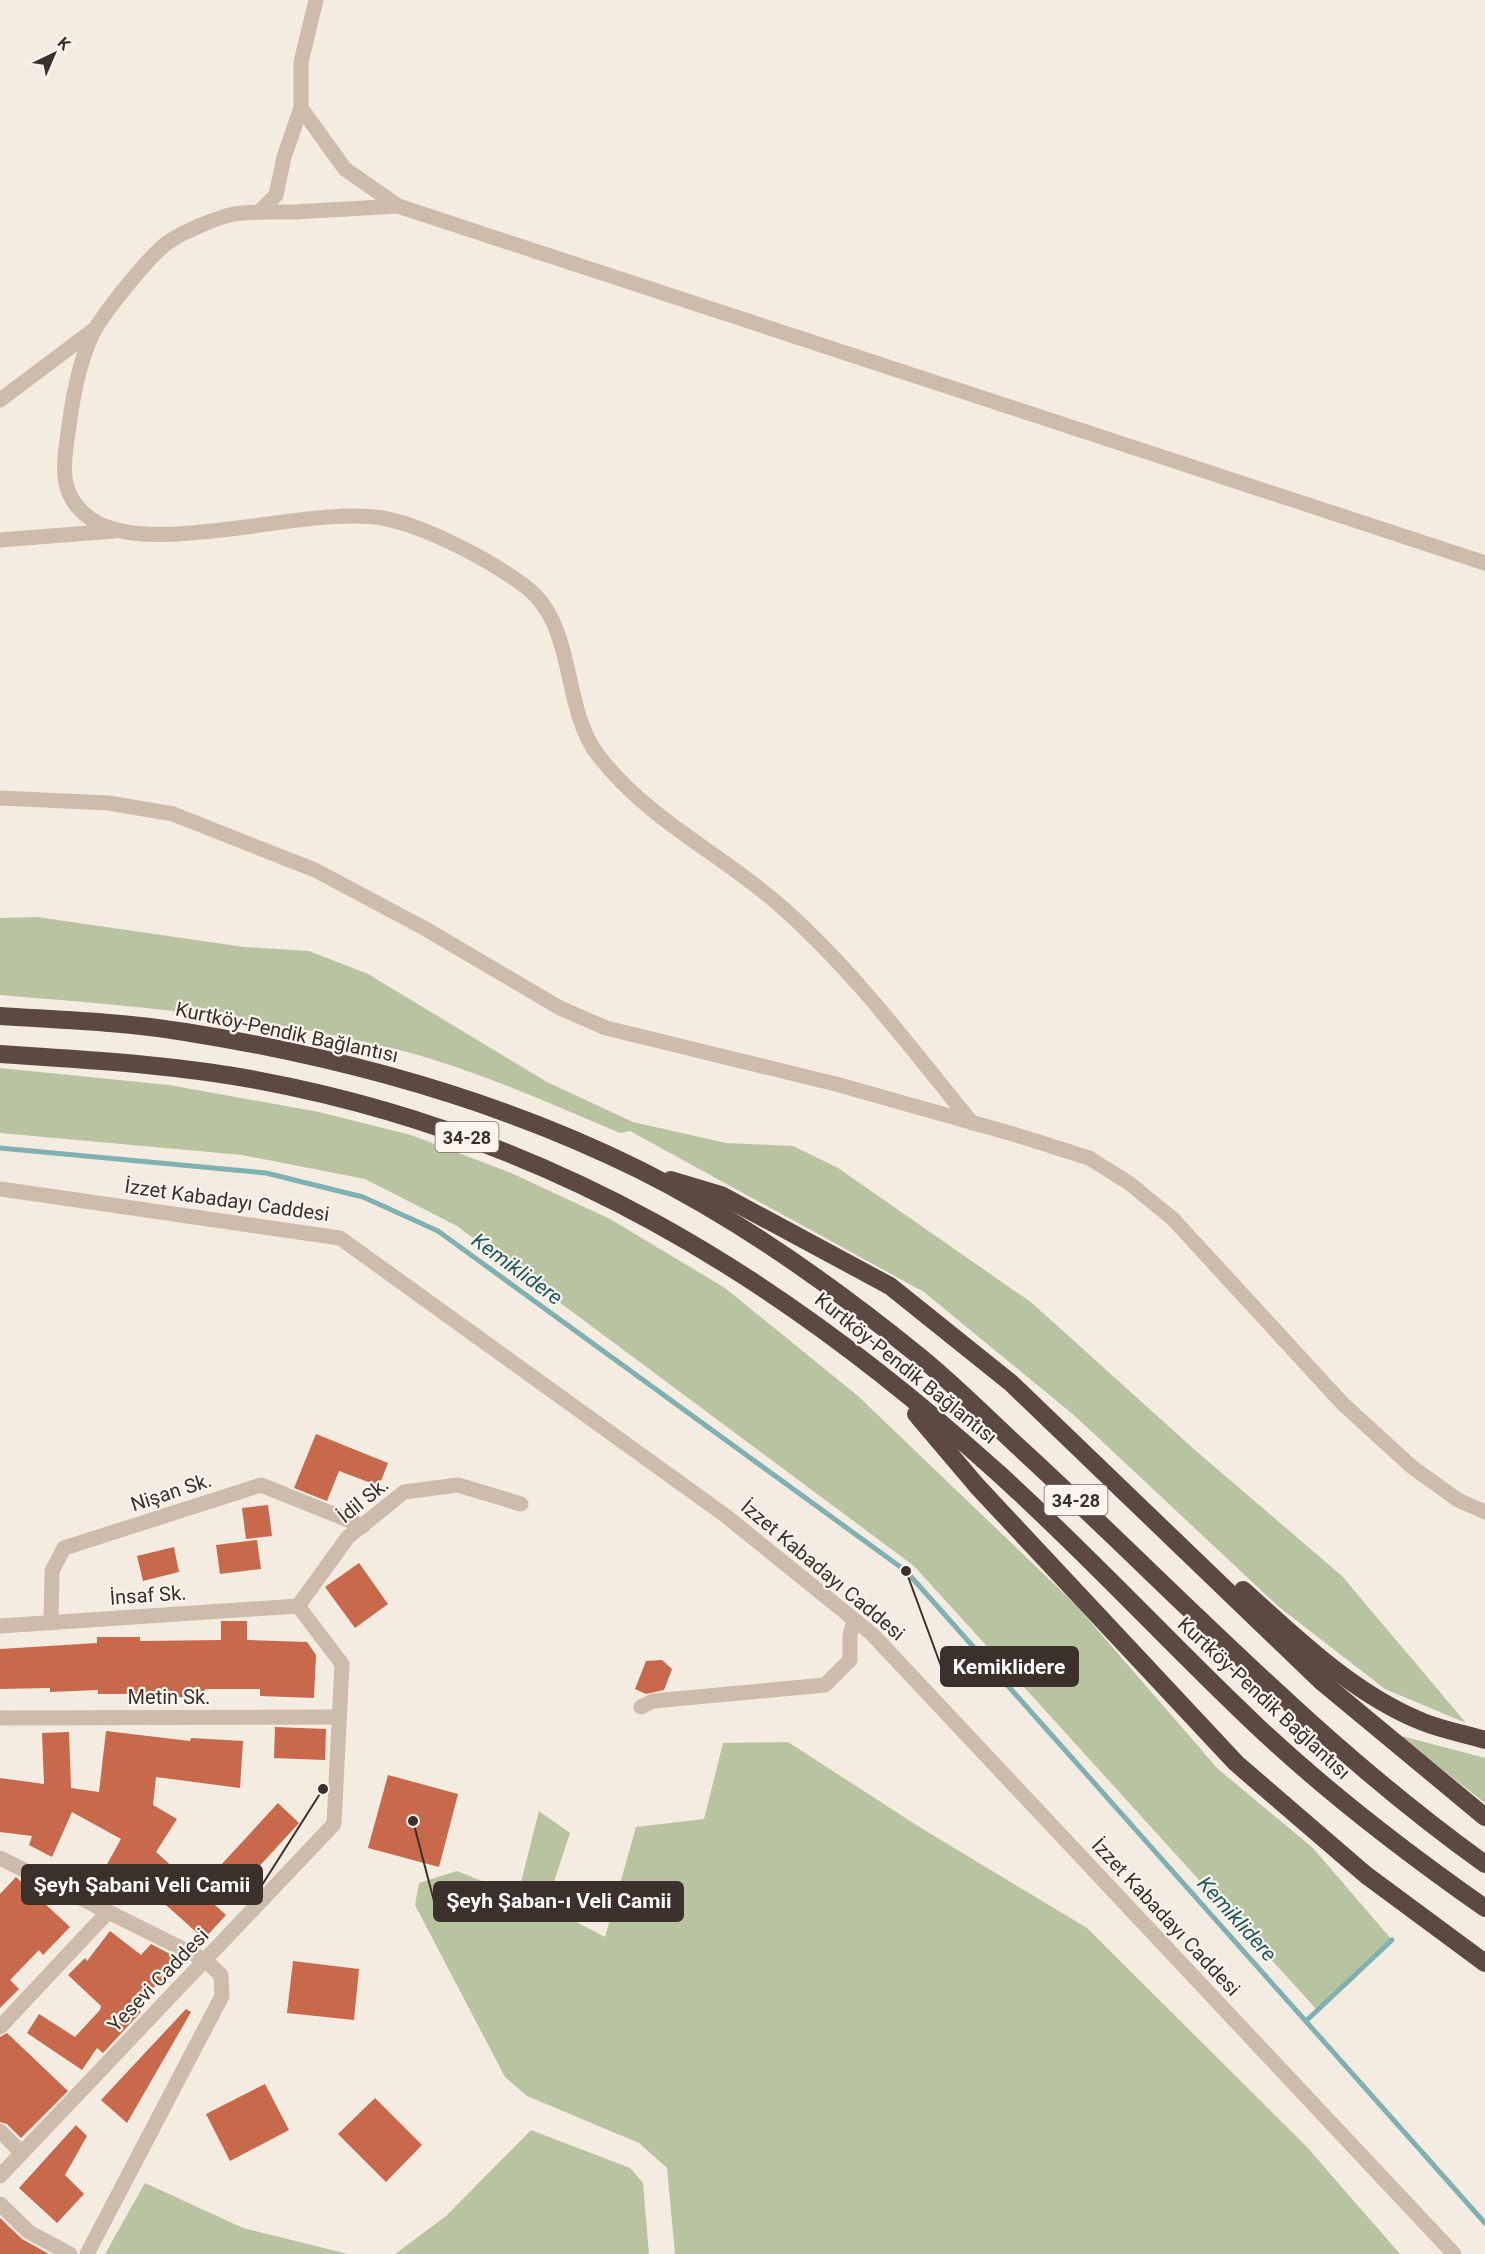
<svg xmlns="http://www.w3.org/2000/svg" width="1485" height="2254" font-family="Roboto,sans-serif">
  <style>
    .green { fill: #b8c4a0 }
    .lines { fill: none; stroke-linecap: round; stroke-linejoin: round }
    .stream { stroke: #7fb0b2; stroke-width: 5 }
    .building { fill: #c8694b }
    .minor { stroke: #cdbbac; stroke-width: 15 }
    .highway { stroke: #5c4a42; stroke-width: 18 }
    .labels { text-anchor: middle; dominant-baseline: central; stroke-width: 4.5; stroke-linejoin: round; paint-order: stroke }
    .shield { fill: #fbf5ee; stroke: #756b66; stroke-width: 1.5 }
    .shield-label { font-size: 18px; font-weight: bold; fill: #3b302b }
    .street-label { font-size: 20px; fill: #3b302b; stroke: #fbf5ee }
    .water-label { font-size: 21px; font-style: italic; fill: #1f5a5e; stroke: #fbf5ee }
    .leader { fill: none; stroke: #3b302b; stroke-width: 2 }
    .callout-dot { fill: #3b302b; stroke: #fbf5ee; stroke-width: 2 }
    .callout { fill: #3b302b; stroke: #3b302b; stroke-width: 2 }
    .callout-label { font-size: 21px; text-anchor: middle; font-weight: bold; fill: #fff }
  </style>
  <rect width="100%" height="100%" fill="#f4ebe1"/>
  <!-- green -->
  <g class="green">
    <path d="M37,917L244,947L309,951L368,974L547,1082L633,1122L726,1143L793,1146L838,1168L1032,1303L1196,1451L1342,1576L1466,1723L1385,1689L1279,1607L1075,1416L924,1292L630,1131L620,1133C545,1101 469,1067 391,1048C262,1016 131,1006 0,995V918Z"/>
    <polygon points="0,1068 169,1085 319,1112 411,1135 511,1173 610,1219 725,1288 858,1396 1075,1604 1218,1769 1313,1848 1392,1940 1318,2011 914,1566 457,1226 365,1179 242,1155 0,1133"/>
    <polygon points="1398,1735 1485,1758 1485,1803"/>
    <polygon points="788,1742 921,1828 1087,1928 1306,2146 1400,2254 675,2254 667,2168 639,2143 527,2096 505,2077 415,1905 419,1883 457,1871 492,1885 513,1914 539,1811 570,1833 546,1906 605,1937 636,1827 704,1819 723,1743"/>
    <polygon points="531,2130 630,2168 643,2183 649,2254 395,2254 446,2216"/>
    <polygon points="145,2183 243,2228 348,2254 105,2254"/>
  </g>
  <g class="lines">
    <!-- stream -->
    <g class="stream">
      <polyline points="0,1148 266,1173 363,1197 438,1231 906,1571 1485,2223"/>
      <polyline points="1306,2021 1392,1940"/>
    </g>
  </g>
  <!-- building -->
  <g class="building">
    <polygon points="316,1434 388,1463 379,1486 339,1471 327,1501 294,1488"/>
    <polygon points="268,1505 272,1536 246,1539 242,1508"/>
    <polygon points="257,1540 261,1569 220,1574 216,1545"/>
    <polygon points="174,1547 179,1572 143,1581 137,1556"/>
    <polygon points="359,1563 388,1604 355,1628 325,1587"/>
    <polygon points="221,1621 247,1621 247,1640 307,1642 316,1655 314,1698 260,1696 260,1689 205,1689 205,1697 161,1697 161,1694 98,1694 98,1690 50,1692 50,1688 0,1689 0,1649 97,1643 97,1637 140,1637 140,1641 221,1640"/>
    <polygon points="662,1660 672,1669 664,1690 646,1694 635,1689 646,1661"/>
    <polygon points="275,1727 326,1729 325,1760 274,1758"/>
    <polygon points="106,1731 190,1741 191,1738 243,1741 240,1788 156,1777 153,1805 177,1819 156,1852 226,1915 204,1939 138,1880 126,1901 96,1884 121,1839 72,1812 52,1857 29,1845 32,1836 0,1832 0,1778 44,1784 42,1733 69,1732 71,1788 99,1792"/>
    <polygon points="388,1775 458,1794 439,1867 368,1848"/>
    <polygon points="278,1803 299,1823 241,1886 220,1866"/>
    <polygon points="16,1877 70,1927 43,1955 39,1950 10,1980 19,1989 0,2008 0,1894"/>
    <polygon points="110,1931 141,1955 151,1944 170,1954 180,1963 134,2006 141,2012 103,2053 97,2048 82,2070 27,2033 39,2014 75,2037 100,2010 101,2006 68,1975 85,1958 87,1961"/>
    <polygon points="293,1961 359,1969 354,2020 287,2013"/>
    <polygon points="186,2009 191,2012 127,2123 101,2100"/>
    <polygon points="7,2033 68,2091 21,2138 7,2124 0,2122 0,2037"/>
    <polygon points="265,2084 289,2130 230,2161 206,2114"/>
    <polygon points="375,2098 422,2145 386,2182 338,2134"/>
    <polygon points="76,2125 87,2136 65,2175 84,2194 57,2223 19,2188"/>
    <polygon points="0,2218 22,2239 49,2254 0,2254"/>
  </g>
  <g class="lines">
    <!-- minor -->
    <g class="minor">
      <polyline points="316,0 301,62 301,108 345,169 398,206 1485,563"/>
      <path d="M398,206C363,208 329,210 294,212C274,212 254,211 234,214C218,217 183,232 170,241C152,252 109,307 97,326C81,353 73,395 69,426C64,462 56,495 91,519C150,560 306,505 382,518C423,525 488,559 522,584C578,623 560,705 598,755C646,818 718,852 777,903C851,967 910,1047 972,1123"/>
      <polyline points="259,212 276,195 284,157 301,108"/>
      <polyline points="0,400 96,328"/>
      <polyline points="0,540 114,531"/>
      <polyline points="0,798 109,803 173,814 315,870 424,928 560,1008 606,1028 836,1084 1013,1134 1089,1158 1129,1183 1173,1219 1342,1403 1412,1467 1458,1500 1485,1512"/>
      <polyline points="0,1189 340,1238 726,1516 872,1634 1454,2254"/>
      <polyline points="298,1606 348,1537 404,1492 458,1485 521,1504"/>
      <polyline points="51,1623 52,1571 64,1548 261,1485 363,1526"/>
      <polyline points="0,1626 298,1606"/>
      <polyline points="641,1707 653,1701 825,1685 850,1660 850,1636 854,1620"/>
      <polyline points="0,1718 339,1717"/>
      <polyline points="0,1858 205,1960 221,1975 222,1996 87,2254"/>
      <polyline points="0,2027 108,1912"/>
      <polyline points="0,2131 22,2153"/>
      <polyline points="0,2176 334,1824 342,1664 298,1606"/>
      <polyline points="0,2204 29,2232 70,2254"/>
    </g>
    <!-- highway -->
    <g class="highway">
      <path d="M0,1016C61,1020 125,1022 185,1032C342,1057 497,1099 640,1170C740,1220 833,1286 919,1356C956,1386 989,1420 1024,1452C1176,1592 1316,1743 1485,1864"/>
      <path d="M0,1054C85,1060 171,1064 256,1080C548,1134 779,1275 997,1472C1087,1553 1169,1643 1257,1726C1328,1793 1405,1852 1485,1908"/>
      <polyline points="671,1180 721,1195 890,1286 1011,1383 1321,1681 1485,1817"/>
      <polyline points="916,1414 977,1486 1236,1763 1366,1875 1485,1963"/>
      <path d="M1243,1590C1298,1639 1353,1694 1423,1722C1443,1730 1465,1734 1485,1740"/>
    </g>
  </g>
  <g class="labels">
    <!-- shield labels -->
    <g class="shield">
      <rect x="435.5" y="1122" width="63" height="30" rx="4.5"/>
      <rect x="1044.5" y="1485" width="63" height="30" rx="4.5"/>
    </g>
    <g class="shield-label">
      <text x="467" y="1137">34-28</text>
      <text x="1076" y="1500">34-28</text>
    </g>
    <!-- street labels -->
    <g class="street-label">
      <text transform="translate(287 1032) rotate(12)">Kurtköy-Pendik Bağlantısı</text>
      <text transform="translate(227 1200) rotate(8)">İzzet Kabadayı Caddesi</text>
      <text transform="translate(906 1368) rotate(39)">Kurtköy-Pendik Bağlantısı</text>
      <text transform="translate(171 1492) rotate(-18)">Nişan Sk.</text>
      <text transform="translate(363 1500) rotate(-39)">İdil Sk.</text>
      <text transform="translate(823 1570) rotate(40)">İzzet Kabadayı Caddesi</text>
      <text transform="translate(148 1595) rotate(-4)">İnsaf Sk.</text>
      <text x="169" y="1697">Metin Sk.</text>
      <text transform="translate(1264 1698) rotate(43)">Kurtköy-Pendik Bağlantısı</text>
      <text transform="translate(1166 1917) rotate(47)">İzzet Kabadayı Caddesi</text>
      <text transform="translate(158 1980) rotate(-46)">Yesevi Caddesi</text>
    </g>
    <!-- water labels -->
    <g class="water-label">
      <text transform="translate(517 1269) rotate(36)">Kemiklidere</text>
      <text transform="translate(1237 1919) rotate(48)">Kemiklidere</text>
    </g>
  </g>
  <!-- callouts -->
  <path class="leader" d="M906 1571L941 1666M323 1789L262 1885M413 1821L434 1901"/>
  <g class="callout-dot">
    <circle cx="906" cy="1571" r="6"/>
    <circle cx="323" cy="1789" r="6"/>
    <circle cx="413" cy="1821" r="6"/>
  </g>
  <g class="callout">
    <rect x="941" y="1647" width="137" height="39" rx="6"/>
    <rect x="22" y="1865" width="240" height="39" rx="6"/>
    <rect x="434" y="1882" width="249" height="39" rx="6"/>
  </g>
  <g class="callout-label">
    <text x="1009" y="1674">Kemiklidere</text>
    <text x="142" y="1892">Şeyh Şabani Veli Camii</text>
    <text x="559" y="1908">Şeyh Şaban-ı Veli Camii</text>
  </g>
  <!-- north arrow -->
  <g transform="translate(54 54) rotate(44)" stroke="#fbf5ee" stroke-width="4.5" paint-order="stroke">
  <path d="M0-4.5L10 22L0 15L-10 22Z" fill="#3b302b"/>
  <text y="-9" font-size="16" font-weight="bold" text-anchor="middle" fill="#3b302b">K</text>
  </g>
</svg>
